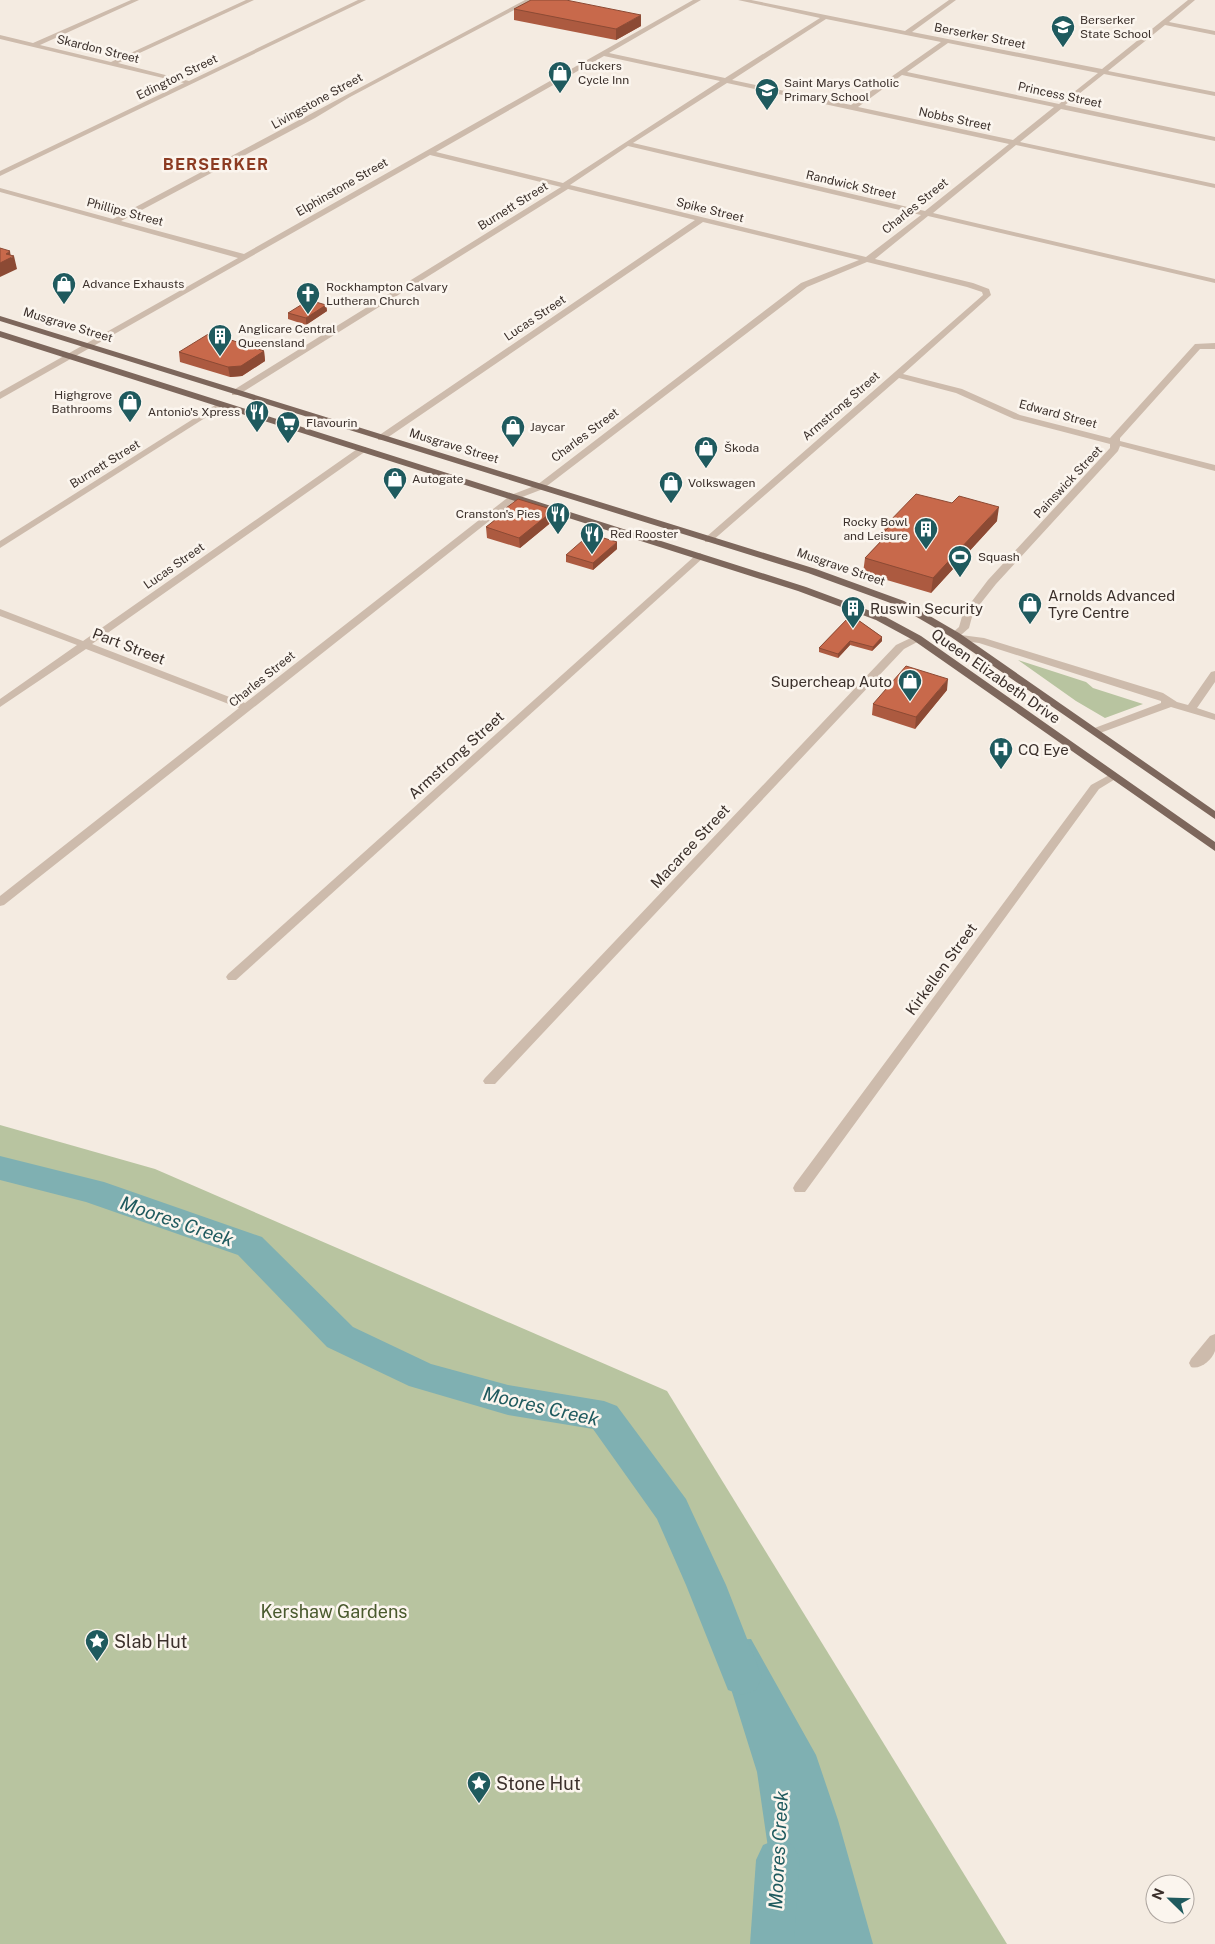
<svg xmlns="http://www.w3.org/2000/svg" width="1215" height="1944" font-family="'Public Sans',sans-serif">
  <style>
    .green { fill: #b8c4a0 }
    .water { fill: #7fb0b2 }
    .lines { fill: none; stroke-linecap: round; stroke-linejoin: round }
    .river { fill: #7fb0b2; fill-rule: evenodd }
    .minor { fill: #cdbbac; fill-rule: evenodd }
    .major { fill: #7d675c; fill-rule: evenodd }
    .wall { fill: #ac5a40 }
    .shaded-wall { fill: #8c4a34 }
    .building { fill: #c8694b; stroke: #8c4a34 }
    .labels { text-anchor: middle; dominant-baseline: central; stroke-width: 5; stroke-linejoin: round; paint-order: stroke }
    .far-poi-label { font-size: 12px; fill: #3b302b; stroke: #fbf5ee; text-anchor: start }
    .far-street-label { font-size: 12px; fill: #3b302b; stroke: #fbf5ee }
    .poi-label { font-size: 15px; fill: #3b302b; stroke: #fbf5ee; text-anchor: start }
    .street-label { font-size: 15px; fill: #3b302b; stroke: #fbf5ee }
    .far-district-label { font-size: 16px; font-weight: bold; letter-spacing: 1px; fill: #8c3b22; stroke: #fbf5ee }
    .near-park-label { font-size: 18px; fill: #4a5a2e; stroke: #fbf5ee }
    .near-poi-label { font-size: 18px; fill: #3b302b; stroke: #fbf5ee; text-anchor: start }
    .near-water-label { font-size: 19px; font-style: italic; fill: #1f5a5e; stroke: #fbf5ee }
  </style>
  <rect width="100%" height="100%" fill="#f4ebe1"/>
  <!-- green -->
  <g class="green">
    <polygon points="1018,660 1086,682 1093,688 1143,704 1105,718 1076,701"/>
    <polygon points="0,1125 155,1169 667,1391 1007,1944 0,1944"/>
  </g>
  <!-- water -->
  <polygon class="water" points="751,1639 816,1755 838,1820 873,1944 782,1944 757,1772 716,1641"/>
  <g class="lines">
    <!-- river -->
    <g class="river">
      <polygon points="0,1156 104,1182 262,1237 353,1327 431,1364 508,1385 604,1401 617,1406 686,1499 691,1510 726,1585 762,1677 756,1690 742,1695 728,1690 686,1585 657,1519 593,1429 508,1415 409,1386 327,1347 238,1255 86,1202 0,1180"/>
      <polygon points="778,1839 793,1845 800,1860 794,1944 750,1944 756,1860 763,1845"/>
    </g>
    <!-- minor -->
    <g class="minor">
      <polygon points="131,0 139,0 40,45 111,62 246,0 254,0 118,63 189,81 358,0 366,0 0,176 0,171 184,83 0,39 0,35 33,43"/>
      <path d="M525,0H533L350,97L315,118L121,221L244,254L693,0H701L609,53L725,78L820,18L738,0H751L905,31L949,0H956L912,32L1102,69L1188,0H1195L1169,22L1215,31V35L1165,25L1108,71L1215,92V96L1104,74L1065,105L1215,137V141L1061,109L1020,142L1215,184V188L1016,145L933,213L1215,279V283L928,216L875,259L973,283L989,289L991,295L903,374L962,389L1020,415L1110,438L1195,344L1215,343V349H1200L1120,438V441L1215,465V471L1120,446L1118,451L996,584L973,613L969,628L961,635L984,638L1163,693L1177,702L1188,705L1211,672L1215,671V682L1197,708L1215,714V720L1171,707L1100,733H1092L1091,731L1092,729L1161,703V701L979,643L956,640L950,635L959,627L963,613L988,580L1110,448V444L1014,419L956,393L899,378L711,542H705V538L983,295L982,292L967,287L867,262L807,287L543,489L517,499L4,905L0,906V896L239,708L86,649L0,707V699L77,645L0,616V609L83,641L360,447H366V451L92,644L245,703L511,495L537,485L801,283L859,260L703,222L384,440H378V436L695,220L568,189L238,395H232V391L561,187L430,155L0,399V392L238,258L0,192V188L113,219ZM826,19L941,42L851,105L732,80ZM948,43L1098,73L1059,104L907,72ZM604,56L720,81L563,183L436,152ZM902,75L1054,107L1013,140L858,107ZM727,83L1009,144L925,211L633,143ZM628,146L921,215L866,257L570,185Z"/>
      <polygon points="220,402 227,404 0,548 0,541"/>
      <polygon points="700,553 705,556 703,558 236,980 228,980 226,977 228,974 697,554"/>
      <polygon points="917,635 922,638 921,640 904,649 495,1084 485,1084 483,1081 485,1078 896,645"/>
      <polygon points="1113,773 1119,776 1117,778 1099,789 805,1192 795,1192 793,1188 795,1184 1091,785"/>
      <path d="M1215,1334C1215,1339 1215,1346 1215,1351C1212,1360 1200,1370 1191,1367L1189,1363L1191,1359L1210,1336Z"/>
    </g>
    <!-- major -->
    <g class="major">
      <polygon points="0,316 816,569 904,601 959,633 1215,811 1215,819 951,637 896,605 808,573 0,321"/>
      <polygon points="0,331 806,587 884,616 921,636 1215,842 1215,851 913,640 876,620 798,591 0,337"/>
    </g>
  </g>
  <!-- wall -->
  <g class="wall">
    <polygon points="514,9 641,26 616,40 514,20"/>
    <polygon points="326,305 327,311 306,325 288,319 288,313"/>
    <polygon points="264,351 265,361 242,376 230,377 180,362 179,352"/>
    <polygon points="952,503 997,521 931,593 863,573 865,558 880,542 881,535 884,531 885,526"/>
    <polygon points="502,511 554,520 520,548 487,538 486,527 502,515"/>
    <polygon points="617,549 593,570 566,562 566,555"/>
    <polygon points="851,615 882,637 882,641 872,651 850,645 838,658 819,652 819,648"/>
    <polygon points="947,690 915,729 872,715 873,704"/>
  </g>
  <!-- shaded-wall -->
  <g class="shaded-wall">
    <polygon points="641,15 641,26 616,40 616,29"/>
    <polygon points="10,251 11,258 14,256 17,269 0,277 0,263 6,254"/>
    <polygon points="326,305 327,311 306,325 306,318"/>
    <polygon points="264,351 265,361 242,376 230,377 228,367"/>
    <polygon points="999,507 997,521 931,593 933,578"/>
    <polygon points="554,510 554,520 520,548 519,538"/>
    <polygon points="617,542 617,549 593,570 593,563"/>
    <polygon points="882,637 882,641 872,651 873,647"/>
    <polygon points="850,641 850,645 838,658 838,654"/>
    <polygon points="948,679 947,690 915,729 916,717"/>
  </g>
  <!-- building -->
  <g class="building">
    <polygon points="531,0 566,0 641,15 616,29 514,9"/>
    <polygon points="0,248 10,251 6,254 14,256 0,263"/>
    <polygon points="309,300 326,305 306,318 288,313"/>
    <polygon points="210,333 264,351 241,366 228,367 179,352"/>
    <polygon points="916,494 952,503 959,496 999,507 933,578 865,558 886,536 881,535 889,527 885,526"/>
    <polygon points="518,499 554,510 519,538 486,527 505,512 502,511"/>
    <polygon points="590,534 617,542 593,563 566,555"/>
    <polygon points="851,615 882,637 873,647 850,641 838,654 819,648"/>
    <polygon points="906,666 948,679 916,717 873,704"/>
  </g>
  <!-- icons -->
  <defs>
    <g id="school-pin" transform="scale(1.25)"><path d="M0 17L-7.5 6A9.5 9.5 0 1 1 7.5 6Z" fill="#1f5a5e" stroke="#fbf5ee"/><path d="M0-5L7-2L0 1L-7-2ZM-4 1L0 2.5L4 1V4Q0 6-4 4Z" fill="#fff"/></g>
    <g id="shop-pin" transform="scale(1.25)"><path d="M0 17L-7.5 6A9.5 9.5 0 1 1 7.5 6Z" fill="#1f5a5e" stroke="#fbf5ee"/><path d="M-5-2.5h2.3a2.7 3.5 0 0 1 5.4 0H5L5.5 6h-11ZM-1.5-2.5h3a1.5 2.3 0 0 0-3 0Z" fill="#fff"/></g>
    <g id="church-pin" transform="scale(1.25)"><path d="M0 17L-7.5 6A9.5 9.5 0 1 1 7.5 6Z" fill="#1f5a5e" stroke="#fbf5ee"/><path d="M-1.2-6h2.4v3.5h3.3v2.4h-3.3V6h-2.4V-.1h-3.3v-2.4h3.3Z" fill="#fff"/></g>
    <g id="building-pin" transform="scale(1.25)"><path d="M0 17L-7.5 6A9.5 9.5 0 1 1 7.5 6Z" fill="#1f5a5e" stroke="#fbf5ee"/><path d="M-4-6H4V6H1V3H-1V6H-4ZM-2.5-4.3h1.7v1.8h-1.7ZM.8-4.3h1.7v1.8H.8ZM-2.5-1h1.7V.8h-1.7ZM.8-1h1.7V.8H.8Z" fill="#fff"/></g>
    <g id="restaurant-pin" transform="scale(1.25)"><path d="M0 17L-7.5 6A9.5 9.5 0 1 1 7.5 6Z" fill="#1f5a5e" stroke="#fbf5ee"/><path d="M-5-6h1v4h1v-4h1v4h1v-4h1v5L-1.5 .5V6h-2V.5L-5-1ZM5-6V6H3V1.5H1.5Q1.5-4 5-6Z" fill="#fff"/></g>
    <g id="supermarket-pin" transform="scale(1.25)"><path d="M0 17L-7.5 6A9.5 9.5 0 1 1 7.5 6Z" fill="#1f5a5e" stroke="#fbf5ee"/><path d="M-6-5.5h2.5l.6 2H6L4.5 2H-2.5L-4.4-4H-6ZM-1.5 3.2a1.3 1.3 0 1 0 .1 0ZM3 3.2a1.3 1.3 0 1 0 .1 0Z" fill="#fff"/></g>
    <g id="stadium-pin" transform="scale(1.25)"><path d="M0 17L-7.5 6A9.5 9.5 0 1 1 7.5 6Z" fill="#1f5a5e" stroke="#fbf5ee"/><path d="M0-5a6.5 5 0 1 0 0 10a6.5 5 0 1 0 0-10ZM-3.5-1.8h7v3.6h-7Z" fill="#fff"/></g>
    <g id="hospital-pin" transform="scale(1.25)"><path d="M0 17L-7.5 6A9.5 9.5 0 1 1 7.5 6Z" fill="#1f5a5e" stroke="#fbf5ee"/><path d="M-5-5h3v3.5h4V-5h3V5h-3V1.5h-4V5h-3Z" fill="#fff"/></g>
    <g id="sight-pin" transform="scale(1.25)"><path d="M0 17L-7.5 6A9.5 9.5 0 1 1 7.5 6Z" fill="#1f5a5e" stroke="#fbf5ee"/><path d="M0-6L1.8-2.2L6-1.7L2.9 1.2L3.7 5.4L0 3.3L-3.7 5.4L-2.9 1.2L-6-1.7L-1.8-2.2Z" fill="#fff"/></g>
  </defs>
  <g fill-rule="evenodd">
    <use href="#school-pin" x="1063" y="27"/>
    <use href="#shop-pin" x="560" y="73"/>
    <use href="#school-pin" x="767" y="90"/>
    <use href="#shop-pin" x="64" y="284"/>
    <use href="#church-pin" x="308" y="294"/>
    <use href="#building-pin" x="220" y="336"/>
    <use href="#shop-pin" x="130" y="402"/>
    <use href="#restaurant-pin" x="257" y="412"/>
    <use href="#supermarket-pin" x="288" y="423"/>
    <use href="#shop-pin" x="513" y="427"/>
    <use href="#shop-pin" x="706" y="448"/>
    <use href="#shop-pin" x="395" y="479"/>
    <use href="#shop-pin" x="671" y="483"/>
    <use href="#restaurant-pin" x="558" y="514"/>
    <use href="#building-pin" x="926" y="529"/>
    <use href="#restaurant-pin" x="592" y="534"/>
    <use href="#stadium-pin" x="960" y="557"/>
    <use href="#shop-pin" x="1030" y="604"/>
    <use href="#building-pin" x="853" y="608"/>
    <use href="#shop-pin" x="910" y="681"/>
    <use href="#hospital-pin" x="1001" y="749"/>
    <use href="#sight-pin" x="97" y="1641"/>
    <use href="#sight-pin" x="479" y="1783"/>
  </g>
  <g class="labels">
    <!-- far-poi labels -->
    <g class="far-poi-label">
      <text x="1080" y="20">Berserker<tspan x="1080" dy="14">State School</tspan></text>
      <text x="578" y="66">Tuckers<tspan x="578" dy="14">Cycle Inn</tspan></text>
      <text x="784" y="83">Saint Marys Catholic<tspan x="784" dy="14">Primary School</tspan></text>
      <text x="82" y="284">Advance Exhausts</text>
      <text x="326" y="287">Rockhampton Calvary<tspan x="326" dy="14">Lutheran Church</tspan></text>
      <text x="238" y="329">Anglicare Central<tspan x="238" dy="14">Queensland</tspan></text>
      <text x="112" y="395" text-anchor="end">Highgrove<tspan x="112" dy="14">Bathrooms</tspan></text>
      <text x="240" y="412" text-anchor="end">Antonio's Xpress</text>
      <text x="306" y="423">Flavourin</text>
      <text x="530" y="427">Jaycar</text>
      <text x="724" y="448">Škoda</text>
      <text x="412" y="479">Autogate</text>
      <text x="688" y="483">Volkswagen</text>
      <text x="540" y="514" text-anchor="end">Cranston's Pies</text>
      <text x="908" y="522" text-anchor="end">Rocky Bowl<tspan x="908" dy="14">and Leisure</tspan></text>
      <text x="610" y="534">Red Rooster</text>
      <text x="978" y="557">Squash</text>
    </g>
    <!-- far-street labels -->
    <g class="far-street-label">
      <text transform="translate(980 36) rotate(11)">Berserker Street</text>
      <text transform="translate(98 49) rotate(14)">Skardon Street</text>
      <text transform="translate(177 77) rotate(-26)">Edington Street</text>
      <text transform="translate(1060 95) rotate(12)">Princess Street</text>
      <text transform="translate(317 101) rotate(-29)">Livingstone Street</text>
      <text transform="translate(955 119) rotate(12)">Nobbs Street</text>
      <text transform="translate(851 185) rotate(13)">Randwick Street</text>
      <text transform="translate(342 187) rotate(-30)">Elphinstone Street</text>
      <text transform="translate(513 206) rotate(-32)">Burnett Street</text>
      <text transform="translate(915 206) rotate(-39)">Charles Street</text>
      <text transform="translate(710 210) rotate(14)">Spike Street</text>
      <text transform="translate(125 212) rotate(15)">Phillips Street</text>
      <text transform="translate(535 318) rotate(-34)">Lucas Street</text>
      <text transform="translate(68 325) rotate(17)">Musgrave Street</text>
      <text transform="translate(841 406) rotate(-41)">Armstrong Street</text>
      <text transform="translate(1058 414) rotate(15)">Edward Street</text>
      <text transform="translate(585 435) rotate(-37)">Charles Street</text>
      <text transform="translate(454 446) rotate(17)">Musgrave Street</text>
      <text transform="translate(105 464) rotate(-32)">Burnett Street</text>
      <text transform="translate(1068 482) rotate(-47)">Painswick Street</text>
      <text transform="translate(174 566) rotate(-35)">Lucas Street</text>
      <text transform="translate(841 567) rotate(19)">Musgrave Street</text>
      <text transform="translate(262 679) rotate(-39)">Charles Street</text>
    </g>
    <!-- poi labels -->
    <g class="poi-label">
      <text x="1048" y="595">Arnolds Advanced<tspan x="1048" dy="17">Tyre Centre</tspan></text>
      <text x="870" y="608">Ruswin Security</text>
      <text x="892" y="681" text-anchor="end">Supercheap Auto</text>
      <text x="1018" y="749">CQ Eye</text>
    </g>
    <!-- street labels -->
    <g class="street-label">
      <text transform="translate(129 646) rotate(21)">Part Street</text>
      <text transform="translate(996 676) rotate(35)">Queen Elizabeth Drive</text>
      <text transform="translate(456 755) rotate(-42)">Armstrong Street</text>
      <text transform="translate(690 846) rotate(-47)">Macaree Street</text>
      <text transform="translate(941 969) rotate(-54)">Kirkellen Street</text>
    </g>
    <!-- far-district labels -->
    <g class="far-district-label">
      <text x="216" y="164">BERSERKER</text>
    </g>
    <!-- near-park labels -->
    <g class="near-park-label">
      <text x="334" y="1611">Kershaw Gardens</text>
    </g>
    <!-- near-poi labels -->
    <g class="near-poi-label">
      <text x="114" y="1641">Slab Hut</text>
      <text x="496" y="1783">Stone Hut</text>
    </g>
    <!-- near-water labels -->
    <g class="near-water-label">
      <text transform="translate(177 1221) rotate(19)">Moores Creek</text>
      <text transform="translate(541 1406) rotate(13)">Moores Creek</text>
      <text transform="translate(778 1850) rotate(-87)">Moores Creek</text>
    </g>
  </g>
  <!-- north arrow -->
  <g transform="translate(1170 1899) rotate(293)"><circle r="24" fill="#fbf5ee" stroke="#aea6a0"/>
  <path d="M0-4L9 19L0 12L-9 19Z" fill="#1f5a5e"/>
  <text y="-8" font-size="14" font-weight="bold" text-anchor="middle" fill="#3b302b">N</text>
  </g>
</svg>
